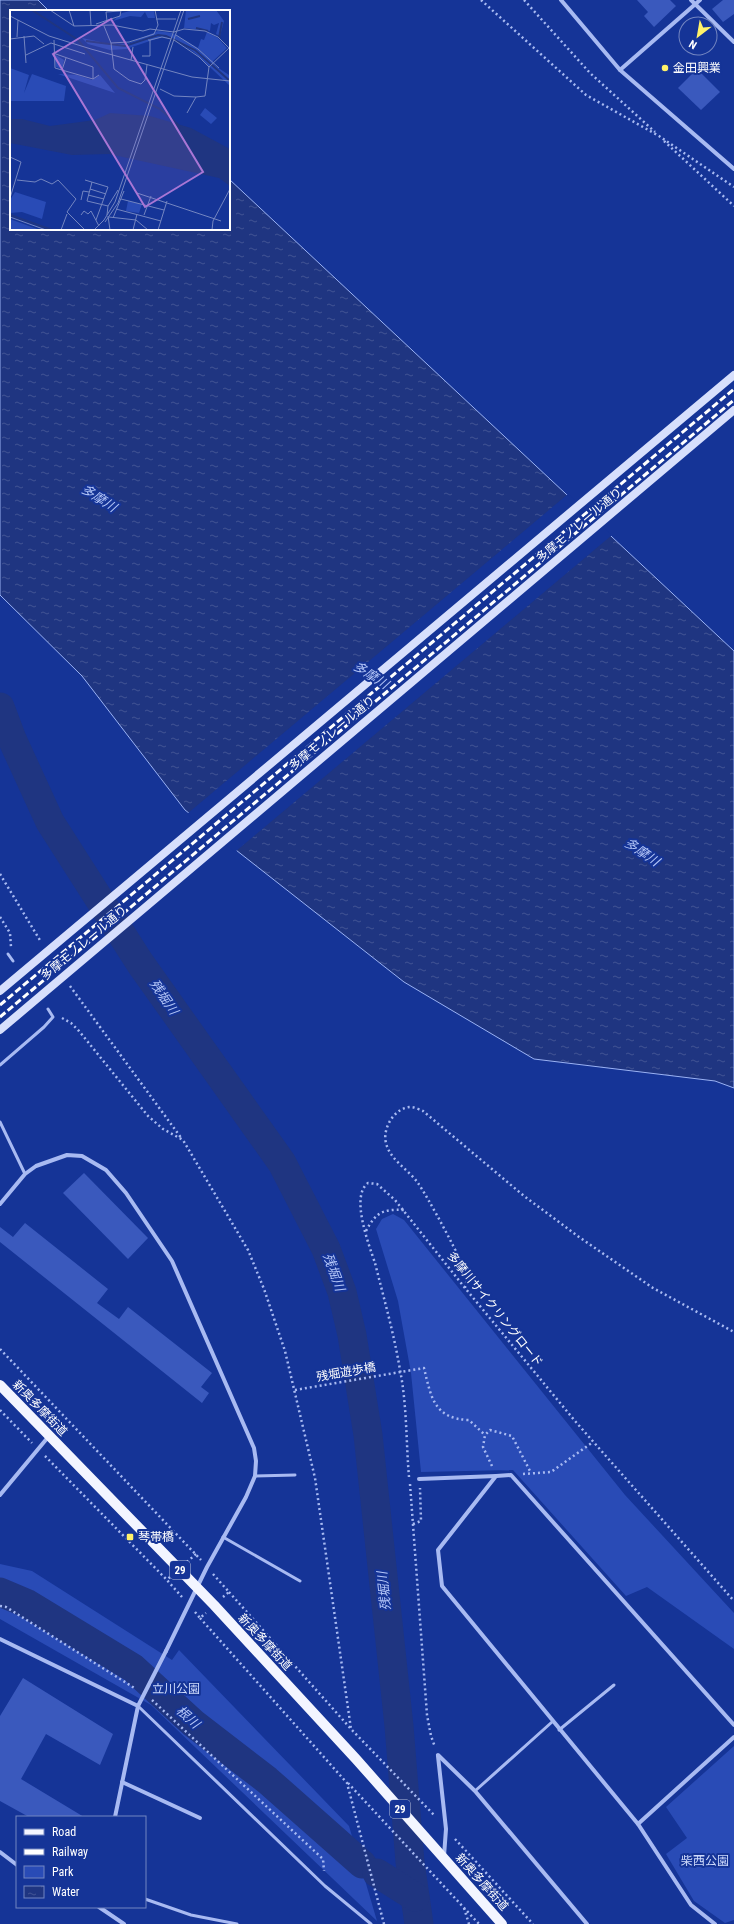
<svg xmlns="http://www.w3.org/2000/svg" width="734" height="1924" font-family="'Roboto Condensed','Noto Sans JP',sans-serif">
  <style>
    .park { fill: #294bb6 }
    .water { fill: url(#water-ripples); stroke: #9ab2f4 }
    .pier { fill: #153497 }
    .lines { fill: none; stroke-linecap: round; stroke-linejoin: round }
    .river { stroke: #1f3581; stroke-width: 29 }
    .building { fill: #3a59bd }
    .path { stroke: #a8baf2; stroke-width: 2.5; stroke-dasharray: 2 3; stroke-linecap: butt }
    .lane { stroke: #a8baf2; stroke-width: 3 }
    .street { stroke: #a8baf2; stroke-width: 4 }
    .secondary { stroke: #d7dffc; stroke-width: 8 }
    .primary { stroke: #f3f5ff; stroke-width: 10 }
    .rail { stroke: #fff; stroke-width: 3; stroke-dasharray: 7 3; stroke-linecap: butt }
    .street-bridge { stroke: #a8baf2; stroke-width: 4 }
    .poi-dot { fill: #fff269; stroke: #153497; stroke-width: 1.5 }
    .labels { text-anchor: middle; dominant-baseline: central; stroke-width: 4; stroke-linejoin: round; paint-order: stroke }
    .shield { fill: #153497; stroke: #b9c2e0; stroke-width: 1 }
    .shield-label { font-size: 11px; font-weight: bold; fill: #fff }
    .poi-label { font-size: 12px; fill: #fff; stroke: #153497; text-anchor: start }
    .street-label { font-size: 12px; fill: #fff; stroke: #153497 }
    .park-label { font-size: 12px; fill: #cfdbfc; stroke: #153497 }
    .water-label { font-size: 13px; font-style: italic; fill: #b4c6f8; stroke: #153497 }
    .inset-river { fill: none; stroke: #1f3581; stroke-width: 2 }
    .inset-road { fill: none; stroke: #7385c1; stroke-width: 1 }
    .view { fill: #a976d5; fill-opacity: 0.15; stroke: #a976d5; stroke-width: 2 }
    .inset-edge { fill: none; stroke: #fff; stroke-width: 2 }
  </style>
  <defs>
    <pattern id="water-ripples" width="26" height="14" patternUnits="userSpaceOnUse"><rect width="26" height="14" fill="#1f3581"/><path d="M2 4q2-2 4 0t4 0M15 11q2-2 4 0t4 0" fill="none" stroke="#415394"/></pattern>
  </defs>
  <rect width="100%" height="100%" fill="#153497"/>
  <!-- park -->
  <g class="park">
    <polygon points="393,1214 404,1220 625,1495 734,1613 734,1649 647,1587 626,1596 513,1470 421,1472 411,1373 398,1301 376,1229 382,1219"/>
    <polygon points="0,1564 32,1571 172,1660 179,1650 349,1826 377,1921 151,1705 0,1619"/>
    <polygon points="734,1746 734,1920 725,1923 694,1901 666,1854 687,1838 666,1807"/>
  </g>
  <!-- water -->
  <polygon class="water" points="0,0 38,0 49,11 11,11 11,229 229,229 229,179 734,651 734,1088 715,1081 534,1059 404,982 185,810 82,676 0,595"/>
  <!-- pier -->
  <polygon class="pier" points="568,494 612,535 235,852 187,814"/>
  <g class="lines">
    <!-- river -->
    <g class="river">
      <polyline points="0,707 12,739 50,822 140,963 282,1163 326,1249 342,1292 352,1335 368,1435 399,1726 410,1862 419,1924"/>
      <polyline points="0,1592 26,1603 133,1668 193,1723 267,1780 362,1864"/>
      <polyline points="377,1873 415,1897"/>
    </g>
  </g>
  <!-- building -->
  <g class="building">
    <polygon points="637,0 670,0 676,6 654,27 644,16 648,12"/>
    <polygon points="723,0 734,0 734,14 723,22 712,9"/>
    <polygon points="697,69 720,92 701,110 678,88"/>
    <polygon points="84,1173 148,1238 128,1259 63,1193"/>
    <polygon points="25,1223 108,1289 97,1303 119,1319 128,1307 212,1373 201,1387 209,1393 202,1403 0,1242 0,1227 13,1237"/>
    <polygon points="23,1678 113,1734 100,1765 46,1734 21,1779 84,1817 29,1817 0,1801 0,1716"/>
  </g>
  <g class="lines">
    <!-- path -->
    <g class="path">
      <polyline points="481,0 586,95 659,136 734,187"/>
      <polyline points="524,0 590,73 655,132"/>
      <polyline points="664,141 734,206"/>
      <polyline points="0,874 41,942"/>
      <polyline points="0,917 10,933 11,947"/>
      <polyline points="70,986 182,1139"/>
      <polyline points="62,1018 71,1023 79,1031 148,1116 163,1129 183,1140 248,1250 264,1289 285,1351 315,1478 351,1729"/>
      <path d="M366,1231C376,1212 383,1209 404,1210"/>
      <path d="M465,1288C465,1285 467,1281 467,1279C467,1268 426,1194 418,1183C408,1169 390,1160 386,1143C382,1128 395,1107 411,1107C415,1107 420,1110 423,1111L524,1196L579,1237L653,1288L734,1332"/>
      <polyline points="0,1349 201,1560"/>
      <path d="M295,1390L424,1368C431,1397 434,1419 469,1420L485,1435"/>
      <polyline points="0,1410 32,1443"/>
      <polyline points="45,1456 167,1580"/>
      <polyline points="492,1466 483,1447 485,1435 490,1430 512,1436 531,1473"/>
      <polyline points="523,1474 551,1472 593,1442"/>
      <path d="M409,1477C406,1442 407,1405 400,1370C394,1334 384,1299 375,1263C369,1245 350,1196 368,1183L377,1184L395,1200L465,1288L575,1421L734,1601"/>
      <polyline points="410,1484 427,1715 431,1736 435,1747"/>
      <polyline points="413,1524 421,1521 420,1488"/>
      <polyline points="187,1562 196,1554"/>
      <polyline points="213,1574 229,1592 223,1597"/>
      <polyline points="170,1577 167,1580 182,1597"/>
      <polyline points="229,1592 351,1729 435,1816"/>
      <polyline points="0,1606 6,1607 136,1689"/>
      <polyline points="195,1612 200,1618 206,1613"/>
      <polyline points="200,1618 347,1783 384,1924"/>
      <polyline points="152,1700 323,1859 324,1871"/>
      <polyline points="348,1783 479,1924"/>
      <polyline points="455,1839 533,1924"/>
      <polyline points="464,1908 469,1924"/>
    </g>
    <!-- lane -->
    <g class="lane">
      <polyline points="8,954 13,961"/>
      <polyline points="0,1065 44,1027 53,1017 48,1009"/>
      <polyline points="0,1122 25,1174"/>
      <polyline points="255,1476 295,1475"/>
      <polyline points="223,1537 300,1581"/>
      <polyline points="138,1706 325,1886 371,1924"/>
      <polyline points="559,1730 614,1685"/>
      <polyline points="475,1791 552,1722"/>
      <polyline points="145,1899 191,1915 237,1924"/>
    </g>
    <!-- street -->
    <g class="street">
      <polyline points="561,0 620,70 734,169"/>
      <polyline points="691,0 734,42"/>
      <polyline points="620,70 700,0"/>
      <polyline points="0,1204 25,1174 36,1166 67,1155 82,1156 106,1170 126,1193 172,1261 254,1448 256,1461 255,1476 246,1497 207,1567 166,1651"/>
      <polyline points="496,1476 511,1475 734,1725"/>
      <polyline points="419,1479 496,1476 438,1550 442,1586 638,1824 691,1905 715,1924"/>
      <polyline points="0,1495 49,1436"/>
      <polyline points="0,1639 138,1706 115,1817"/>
      <polyline points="438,1755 475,1791 587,1924"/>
      <polyline points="438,1756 446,1829 444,1856"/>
      <polyline points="122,1782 200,1818"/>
      <polyline points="638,1824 734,1737"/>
      <polyline points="0,1852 17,1865"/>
      <polyline points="99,1907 124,1924"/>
    </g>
    <!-- secondary -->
    <g class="secondary">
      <polyline points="0,991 734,375"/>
      <polyline points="0,1030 734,410"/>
    </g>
    <!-- primary -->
    <polyline class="primary" points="0,1385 214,1605 356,1759 502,1924"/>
    <!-- rail -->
    <g class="rail">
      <polyline points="0,1005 734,389"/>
      <polyline points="0,1017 734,400"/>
    </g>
    <!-- street-bridge -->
    <polyline class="street-bridge" points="138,1706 166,1651"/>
  </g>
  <!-- markers -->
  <g class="poi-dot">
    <circle cx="665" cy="68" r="4"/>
    <rect x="126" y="1533" width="8" height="8" rx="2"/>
  </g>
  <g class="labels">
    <!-- shield labels -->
    <g class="shield">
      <rect x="170" y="1561" width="20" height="18" rx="3"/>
      <rect x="390" y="1800" width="20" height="18" rx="3"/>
    </g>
    <g class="shield-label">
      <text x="180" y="1570">29</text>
      <text x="400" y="1809">29</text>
    </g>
    <!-- poi labels -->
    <g class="poi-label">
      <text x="673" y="68">金田興業</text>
      <text x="138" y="1537">琴帯橋</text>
    </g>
    <!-- street labels -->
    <g class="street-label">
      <text transform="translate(579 525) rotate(-40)">多摩モノレール通り</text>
      <text transform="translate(332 733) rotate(-40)">多摩モノレール通り</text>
      <text transform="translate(84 943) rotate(-40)">多摩モノレール通り</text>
      <text transform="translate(495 1309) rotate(51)">多摩川サイクリングロード</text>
      <text transform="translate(346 1372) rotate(-10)">残堀遊歩橋</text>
      <text transform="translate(40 1408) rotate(46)">新奥多摩街道</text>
      <text transform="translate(265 1642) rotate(47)">新奥多摩街道</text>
      <text transform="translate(482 1882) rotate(48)">新奥多摩街道</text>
    </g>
    <!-- park labels -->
    <g class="park-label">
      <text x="176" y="1689">立川公園</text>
      <text x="705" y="1861">柴西公園</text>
    </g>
    <!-- water labels -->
    <g class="water-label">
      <text transform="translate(99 498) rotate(33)">多摩川</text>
      <text transform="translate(371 675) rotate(33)">多摩川</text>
      <text transform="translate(642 852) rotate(34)">多摩川</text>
      <text transform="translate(164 997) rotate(55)">残堀川</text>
      <text transform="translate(334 1272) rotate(70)">残堀川</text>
      <text transform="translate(384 1591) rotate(-96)">残堀川</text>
      <text transform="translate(188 1717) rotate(41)">根川</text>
    </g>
  </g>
  <!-- overview -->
  <g transform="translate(10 10)">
    <rect width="220" height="220" fill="#153497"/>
    <path d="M124,0H144L145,8H138L135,2L131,7L120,6L103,11L112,3Z" fill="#294bb6"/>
    <path d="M176,0H206L214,11L210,26L206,24L209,13L204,15L201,13L200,21L174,18ZM148,21L162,23L188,38L191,29L194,30L197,22L208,28L217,38L203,51L204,55L219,65L220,76L185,43L166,30L152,27L116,39L100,40L78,34L72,28L100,34H117ZM44,44L54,50L52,59L46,57ZM0,58L19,65L14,83L22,64L56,76L54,91H0ZM48,64L67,65L82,70L90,65L105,83ZM195,98L207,108L201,114L190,105ZM5,182L36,192L32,209L12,202L0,203V190ZM118,191L132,194L129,203L116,201ZM0,209L30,220H0Z" fill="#294bb6"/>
    <path d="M100,103L140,106L181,118L220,139V176L209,168L99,144L62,145L0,133V109H12L40,116L85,110Z" fill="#1f3581"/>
    <path class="inset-river" d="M22,0L68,30L108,78L150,99L172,118M178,9L190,6M186,18L198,21M209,28L212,12M76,31L115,36L148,25L156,26L185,40L220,71M0,205L42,220"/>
    <path class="inset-road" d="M40,0L64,16L102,15L133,21L140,19L164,22L174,19L195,21L208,27L219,38M59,0L64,16M80,0L81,15M0,6L39,26L81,39L182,67L220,71M146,9H166M97,11L96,2L110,1M86,14L110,6L111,0M94,16L101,33L104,59L119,70L131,74L135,70L137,55M166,25L188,39L209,58M14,26L16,53M7,27L8,10M0,29L24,26L34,34M44,30L45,58L83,69M140,30L152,27L161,29M164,30L189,47L199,57M101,33L119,32L144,24L148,15L145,0M43,43L83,57V69L89,65M16,45L41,33L75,44M132,46H140V30H138M121,50L123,37M52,60L56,48M150,79L164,86L186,87M177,103L186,87L195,86L199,57L219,38M0,147L11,152L0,188M7,170L25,172L31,169L42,174L48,170L66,189L57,202L75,220M75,170L98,177L86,210M82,172L77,191L98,196M80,179L96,184M127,183L211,211M78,185L94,189M111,189L154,200M71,190L73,181L79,182M106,199L151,211M71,205L74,201L78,204L81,201L89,216M97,205L98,196L108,180M134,205L141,186M98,206L100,220M0,207L36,220M99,207L126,210L138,220M103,208L114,181M95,212L108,193L113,178L174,0M51,220L57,204M84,220L94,210L105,192L171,0M123,220L127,204M148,220L157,191M202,220L203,211L220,179"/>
    <path class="view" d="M101,9L193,162L135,197L43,44Z"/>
    <rect width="220" height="220" class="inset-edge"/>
  </g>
  <!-- legend -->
  <rect x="16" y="1816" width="130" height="92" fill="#153497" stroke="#7385c1"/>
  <rect x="24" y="1829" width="20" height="6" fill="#f3f5ff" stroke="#7385c1"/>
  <text x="52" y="1836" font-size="12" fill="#ffffff">Road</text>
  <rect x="24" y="1849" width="20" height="6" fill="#ffffff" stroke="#7385c1"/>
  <text x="52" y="1856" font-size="12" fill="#ffffff">Railway</text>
  <rect x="24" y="1866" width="20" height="12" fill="#294bb6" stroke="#7385c1"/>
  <text x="52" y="1876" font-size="12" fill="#ffffff">Park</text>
  <rect x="24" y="1886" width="20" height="12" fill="url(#water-ripples)" stroke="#7385c1"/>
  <text x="52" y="1896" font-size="12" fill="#ffffff">Water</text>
  <!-- north arrow -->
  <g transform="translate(698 36) rotate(211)"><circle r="19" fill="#153497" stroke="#7385c1"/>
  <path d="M0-3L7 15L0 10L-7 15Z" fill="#fff269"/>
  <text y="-6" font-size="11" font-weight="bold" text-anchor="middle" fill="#ffffff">N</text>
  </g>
</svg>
